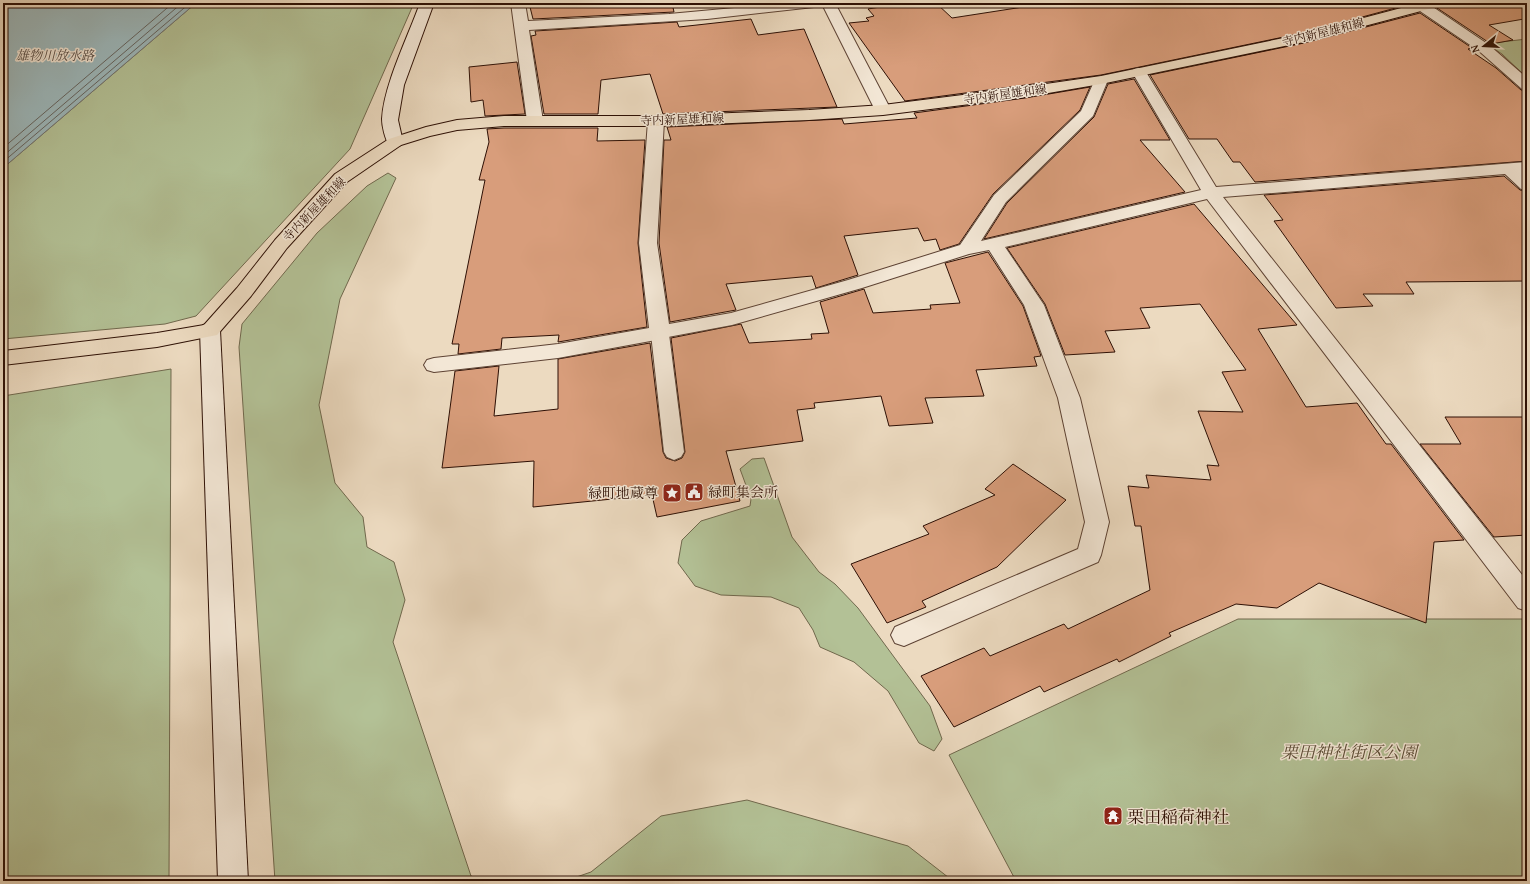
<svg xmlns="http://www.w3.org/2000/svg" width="1530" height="884" font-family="'Gentium Book Plus','Noto Serif JP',serif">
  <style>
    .green { fill: #b3c196; stroke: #70684d }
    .water { fill: #9cb8bc; stroke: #707472 }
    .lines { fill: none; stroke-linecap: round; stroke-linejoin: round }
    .shore { stroke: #646460; stroke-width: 1 }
    .building { fill: #d89d7b; stroke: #2d0f04 }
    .lane-casing { stroke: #5d4233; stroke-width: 2 }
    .street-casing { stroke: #5d4233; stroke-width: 2 }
    .secondary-casing { stroke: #2d0f04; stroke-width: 2 }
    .primary-casing { stroke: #2d0f04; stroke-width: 2 }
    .lane { fill: #f3e7d6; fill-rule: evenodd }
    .street { fill: #f3e7d6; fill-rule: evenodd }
    .secondary { fill: #f3e7d6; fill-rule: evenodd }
    .primary { fill: #ecdac0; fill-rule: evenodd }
    .labels { text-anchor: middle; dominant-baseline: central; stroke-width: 3; stroke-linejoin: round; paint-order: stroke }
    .far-street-label { font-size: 12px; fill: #2d0f04; stroke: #f3e7d6 }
    .far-water-label { font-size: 13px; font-style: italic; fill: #544a44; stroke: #f3e7d6 }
    .poi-label { font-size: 14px; fill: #2d0f04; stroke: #f3e7d6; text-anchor: start }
    .near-park-label { font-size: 17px; font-style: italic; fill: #5c4d37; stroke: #f3e7d6 }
    .near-poi-label { font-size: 17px; fill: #2d0f04; stroke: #f3e7d6; text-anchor: start }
  </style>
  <rect width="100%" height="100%" fill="#ecdac0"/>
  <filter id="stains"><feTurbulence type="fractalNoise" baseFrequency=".005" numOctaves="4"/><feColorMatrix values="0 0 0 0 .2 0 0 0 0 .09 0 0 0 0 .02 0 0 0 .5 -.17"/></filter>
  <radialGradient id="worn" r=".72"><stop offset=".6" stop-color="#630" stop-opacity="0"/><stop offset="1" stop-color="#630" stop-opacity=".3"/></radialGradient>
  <!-- green -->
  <g class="green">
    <polygon points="196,3 414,3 350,149 196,316 165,324 3,339 3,168"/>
    <polygon points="1527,39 1527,78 1502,54 1493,48 1492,43"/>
    <polygon points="388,173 396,178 340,299 319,405 335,483 363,517 367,547 394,562 405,600 393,642 471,876 484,881 275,881 239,347 242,324 317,233 367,186"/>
    <polygon points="171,369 169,881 3,881 3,396"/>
    <polygon points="764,458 792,537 819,572 835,584 858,608 930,706 942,739 934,751 919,743 888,691 854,662 820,647 813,630 799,608 771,597 721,595 695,586 678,563 682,540 701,521 750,506 751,499 740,469 752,459"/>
    <polygon points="1238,619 1527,619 1527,881 1016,881 949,755"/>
    <polygon points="747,800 908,846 953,881 565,881 591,872 661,816"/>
  </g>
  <!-- water -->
  <polygon class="water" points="3,3 196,3 3,168"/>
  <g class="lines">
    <!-- shore -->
    <g class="shore">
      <polyline points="3,148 173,3"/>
      <polyline points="3,156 182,3"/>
      <polyline points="3,162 190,3"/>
    </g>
  </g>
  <!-- building -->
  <g class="building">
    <polygon points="529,3 672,3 674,12 533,19"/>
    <polygon points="904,3 936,3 952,18 1049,3 1414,3 1303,33 1101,75 905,101 849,23 869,21 866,18 874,16 868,9"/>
    <polygon points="1443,3 1523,3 1524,19 1489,25 1513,40 1491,44 1437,8 1441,7"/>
    <polygon points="1420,13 1472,48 1468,49 1496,68 1521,90 1527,91 1527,161 1255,182 1240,162 1233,162 1217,139 1189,139 1150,75 1304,43"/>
    <polygon points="751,19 758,35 804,29 837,107 663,114 650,74 601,80 598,114 544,114 531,36 536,35 535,31 677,22 679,27"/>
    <polygon points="517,62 525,114 485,116 483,100 471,102 469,67"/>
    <polygon points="1134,79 1170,140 1140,140 1185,192 984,239 1007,203 1094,117 1108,84"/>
    <polygon points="1090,87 1080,110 993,194 959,244 940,250 936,239 924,241 918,228 844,236 858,275 816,288 812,276 726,284 736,310 670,322 659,243 664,140 671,140 667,127 842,119 844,124 917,118 914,113 1025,98"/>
    <polygon points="504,128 598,128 597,141 645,140 638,243 647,327 558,342 559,335 502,338 501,349 458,354 459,344 452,344 485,180 479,180 489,142 487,129"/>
    <polygon points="1504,176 1520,190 1527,191 1527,281 1406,282 1414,294 1363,294 1373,306 1336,308 1274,221 1283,220 1264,195"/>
    <polygon points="1194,204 1297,325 1258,329 1306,407 1357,403 1386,444 1391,444 1464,540 1434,542 1426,623 1319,583 1277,608 1236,604 1169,633 1171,636 1119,662 1117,659 1044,692 1040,686 954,727 921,676 984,648 990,656 1064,624 1068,629 1150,590 1141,526 1135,526 1128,486 1149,488 1146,475 1211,480 1207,465 1219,466 1198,411 1243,412 1222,372 1246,370 1200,304 1140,308 1150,328 1105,331 1115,352 1065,355 1045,304 1007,248"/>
    <polygon points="988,252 1023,306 1041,356 1034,357 1037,366 976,370 984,396 925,398 933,423 889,426 881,396 814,403 815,408 797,410 803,441 726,451 740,501 657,517 652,495 533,507 534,461 442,468 455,371 499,366 494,416 558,409 558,359 650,343 663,452 666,458 675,461 682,458 685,452 671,338 741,324 749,343 812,339 811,334 829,333 820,302 864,289 873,313 931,309 930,305 960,303 945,263"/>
    <polygon points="1445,417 1527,417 1527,535 1494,537 1420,444 1461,444"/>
    <polygon points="1013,464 1066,500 997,567 922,601 926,607 887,623 851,564 929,534 923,526 995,495 985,489"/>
  </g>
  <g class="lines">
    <!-- lane casing -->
    <g class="lane-casing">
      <polygon id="lane" points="660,328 666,330 669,334 684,452 681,457 674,460 667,457 664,452 651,334 654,330"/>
    </g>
    <!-- street casing -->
    <g class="street-casing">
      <g id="street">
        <polygon points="511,3 525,3 528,21 669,14 787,3 835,3 891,110 888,113 878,113 875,110 823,6 707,19 529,30 543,121 541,124 529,124 527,121"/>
        <polygon points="1417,3 1427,3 1489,45 1527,78 1527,90 1522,89 1479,51 1417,9 1415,6"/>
        <polygon points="1139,68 1144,69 1146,72 1216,187 1527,162 1527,172 1523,172 1527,176 1527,190 1521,189 1505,174 1223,197 1527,581 1527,611 1518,608 1207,199 1005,247 1044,305 1080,398 1109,522 1101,555 1098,562 904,646 895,643 891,635 895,627 1078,549 1085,522 1058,398 1024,305 989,250 969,254 862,288 732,325 668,337 660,341 656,340 558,358 434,372 427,370 424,365 427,360 434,358 558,344 649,328 639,243 648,121 650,118 662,118 664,121 657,243 669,324 731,313 848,280 960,245 994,195 1081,111 1096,77 1106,77 1108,80 1093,116 1006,202 981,241 1201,190 1132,72 1134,69"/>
      </g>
    </g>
    <!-- secondary casing -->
    <g class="secondary-casing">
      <g id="secondary">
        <path d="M420,3H434L404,85L398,120L403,142L401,145L395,147L389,145C385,139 382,126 382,119C384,84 408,37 420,3Z"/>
        <polygon points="210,323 217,325 220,330 248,881 218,881 200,330 203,325"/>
      </g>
    </g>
    <!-- primary casing -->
    <g class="primary-casing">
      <polygon id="primary" points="1420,3 1442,3 1440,6 1304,42 1101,84 1025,97 883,115 809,120 656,126 504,126 457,130 430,136 401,145 347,182 287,248 251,296 217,335 157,347 3,365 3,351 157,333 204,325 237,288 275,240 335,174 389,139 426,127 457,120 504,116 656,116 809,110 883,105 1025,87 1101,76 1303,34"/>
    </g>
    <!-- lane -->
    <use href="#lane" class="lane"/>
    <!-- street -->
    <use href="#street" class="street"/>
    <!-- secondary -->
    <use href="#secondary" class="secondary"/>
    <!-- primary -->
    <use href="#primary" class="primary"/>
  </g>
  <!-- icons -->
  <defs>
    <g id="civic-square" transform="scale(1)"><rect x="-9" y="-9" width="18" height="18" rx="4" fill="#8f2418" stroke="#f3e7d6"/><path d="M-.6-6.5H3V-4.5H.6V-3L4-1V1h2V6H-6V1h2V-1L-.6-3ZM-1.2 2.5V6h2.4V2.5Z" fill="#fff"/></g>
    <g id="sight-square" transform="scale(1)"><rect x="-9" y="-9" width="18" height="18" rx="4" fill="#8f2418" stroke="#f3e7d6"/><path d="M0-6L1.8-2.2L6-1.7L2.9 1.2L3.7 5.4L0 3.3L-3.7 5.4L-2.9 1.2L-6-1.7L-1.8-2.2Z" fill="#fff"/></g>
    <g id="temple-square" transform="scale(1)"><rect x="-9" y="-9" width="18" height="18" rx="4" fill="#8f2418" stroke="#f3e7d6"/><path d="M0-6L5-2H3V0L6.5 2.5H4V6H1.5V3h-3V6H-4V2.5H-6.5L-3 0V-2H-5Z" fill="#fff"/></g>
  </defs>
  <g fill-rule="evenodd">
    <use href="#civic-square" x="694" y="492"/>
    <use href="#sight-square" x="672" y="493"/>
    <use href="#temple-square" x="1113" y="816"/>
  </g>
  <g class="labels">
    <!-- far-street labels -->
    <g class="far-street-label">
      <text transform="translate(1323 32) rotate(-14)">寺内新屋雄和線</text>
      <text transform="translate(1005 94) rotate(-8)">寺内新屋雄和線</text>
      <text transform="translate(682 119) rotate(-2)">寺内新屋雄和線</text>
      <text transform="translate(314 209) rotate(-46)">寺内新屋雄和線</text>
    </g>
    <!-- far-water labels -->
    <g class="far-water-label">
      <text x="55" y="55">雄物川放水路</text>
    </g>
    <!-- poi labels -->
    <g class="poi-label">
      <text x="708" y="492">緑町集会所</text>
      <text x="658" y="493" text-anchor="end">緑町地蔵尊</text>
    </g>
    <!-- near-park labels -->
    <g class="near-park-label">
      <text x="1349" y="751">栗田神社街区公園</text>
    </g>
    <!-- near-poi labels -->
    <g class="near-poi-label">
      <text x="1127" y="816">栗田稲荷神社</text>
    </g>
  </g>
  <!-- margin -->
  <rect width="1530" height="884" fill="none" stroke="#ecdac0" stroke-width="16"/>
  <rect x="4" y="4" width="1522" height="876" fill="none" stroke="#2d0f04" stroke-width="2"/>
  <rect x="8" y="8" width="1514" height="868" fill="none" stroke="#2d0f04"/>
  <!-- north arrow -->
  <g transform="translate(1484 46) rotate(252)" stroke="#f3e7d6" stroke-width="3" paint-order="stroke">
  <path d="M0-3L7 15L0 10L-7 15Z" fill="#2d0f04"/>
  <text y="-6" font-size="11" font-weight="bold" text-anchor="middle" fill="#2d0f04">N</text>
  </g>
  <rect width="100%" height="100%" filter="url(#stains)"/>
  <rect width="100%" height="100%" fill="url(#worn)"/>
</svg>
